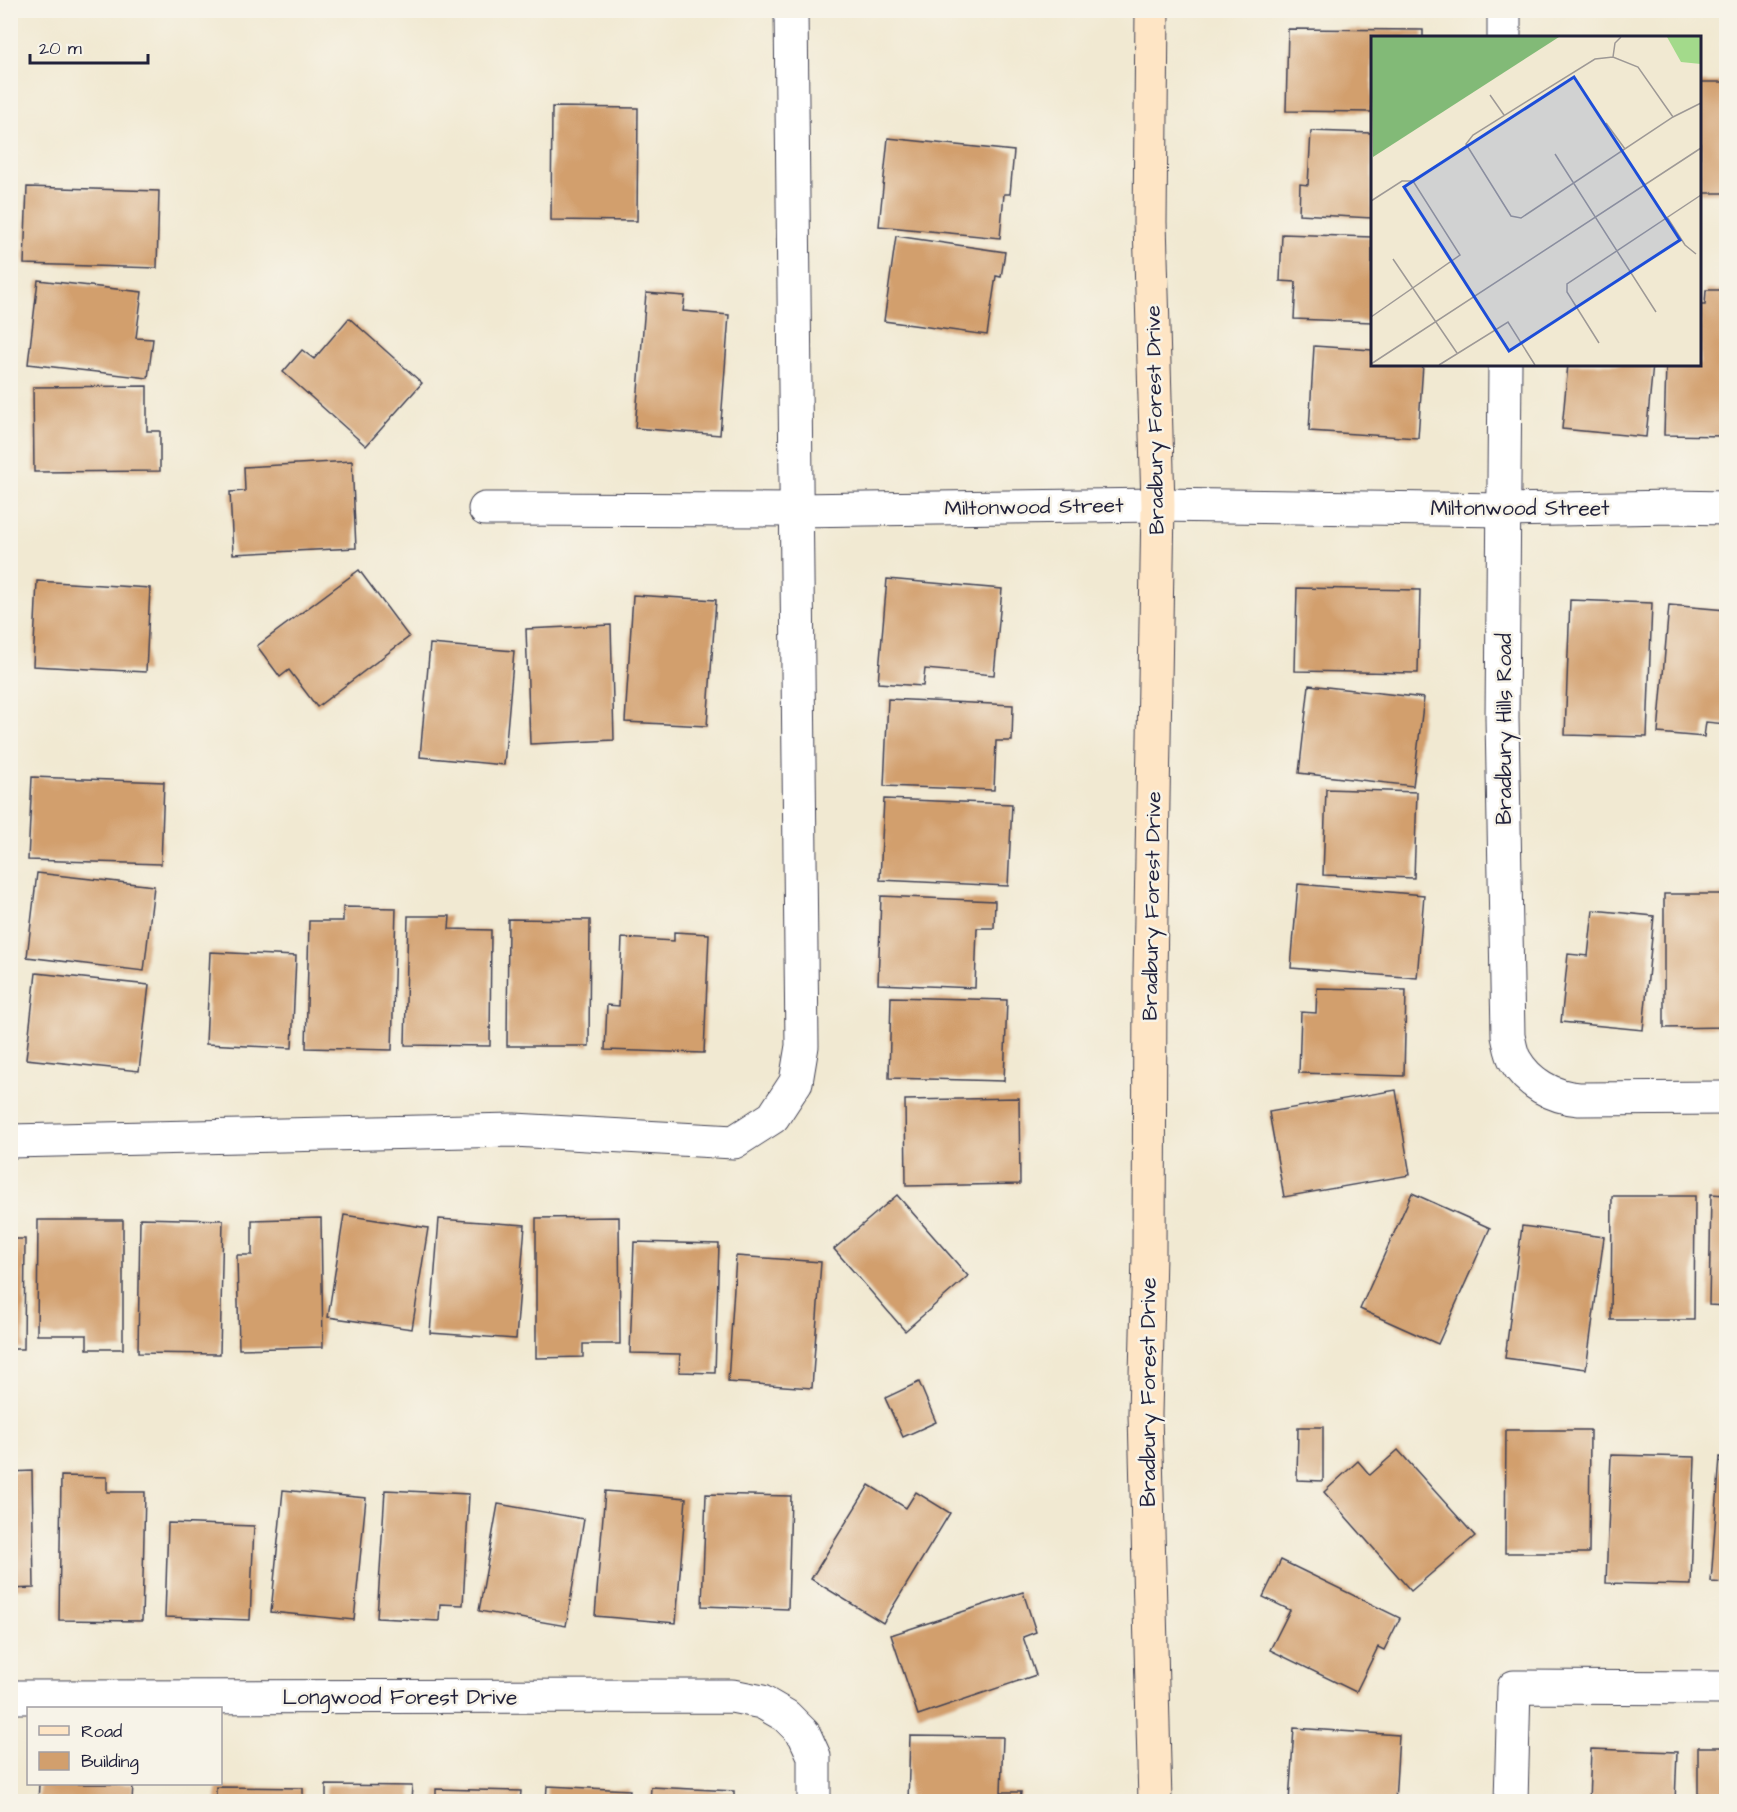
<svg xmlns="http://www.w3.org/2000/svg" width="1737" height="1812" font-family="'Architects Daughter',sans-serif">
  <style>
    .building { fill: #d29f6d }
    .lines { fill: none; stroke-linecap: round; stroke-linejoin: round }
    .street-casing { stroke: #414052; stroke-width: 35 }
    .secondary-casing { stroke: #414052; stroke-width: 35 }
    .street { stroke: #fff; stroke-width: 33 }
    .secondary { stroke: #fee5c5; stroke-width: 33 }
    .labels { text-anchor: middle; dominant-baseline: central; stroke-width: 5; stroke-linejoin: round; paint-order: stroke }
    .street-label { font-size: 21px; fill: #22223b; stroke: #f7f3e8 }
    .inset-road { fill: none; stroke: #9e9996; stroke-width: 1.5 }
    .view { fill: #1d4ed8; fill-opacity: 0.15; stroke: #1d4ed8; stroke-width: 3 }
    .inset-edge { fill: none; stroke: #22223b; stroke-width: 3 }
  </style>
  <rect width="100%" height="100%" fill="#f7f3e8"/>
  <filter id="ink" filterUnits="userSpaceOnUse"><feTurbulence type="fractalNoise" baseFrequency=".0167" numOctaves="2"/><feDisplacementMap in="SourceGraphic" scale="12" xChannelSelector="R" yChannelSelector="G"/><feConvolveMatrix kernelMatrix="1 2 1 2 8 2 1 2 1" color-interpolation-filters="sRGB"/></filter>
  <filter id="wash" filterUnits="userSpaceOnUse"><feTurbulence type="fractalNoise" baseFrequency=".008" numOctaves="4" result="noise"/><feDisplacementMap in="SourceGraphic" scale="24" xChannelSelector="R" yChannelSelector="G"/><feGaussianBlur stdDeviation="1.35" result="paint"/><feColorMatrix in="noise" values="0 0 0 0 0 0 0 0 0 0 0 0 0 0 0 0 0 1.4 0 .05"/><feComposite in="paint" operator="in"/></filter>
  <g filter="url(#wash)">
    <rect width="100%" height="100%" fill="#f1e9d2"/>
    <g id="blocks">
      <!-- building -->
      <g class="building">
        <polygon points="1396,10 1419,10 1418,14 1396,12"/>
        <polygon points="1288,29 1423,30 1423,38 1372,38 1372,112 1286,111"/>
        <rect x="1700" y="82" width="26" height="111"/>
        <polygon points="552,107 638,108 637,221 551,220"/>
        <polygon points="1311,131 1372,133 1372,218 1299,214 1300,184 1308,185"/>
        <polygon points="888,138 1014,151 1010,194 1004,194 1000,238 879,226"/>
        <polygon points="27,187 159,191 157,268 24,264"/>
        <polygon points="1282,234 1372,237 1372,322 1294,319 1296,282 1280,281"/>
        <polygon points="896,236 1005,252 1001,277 996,276 987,335 884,321"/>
        <polygon points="38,280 142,292 136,338 153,339 148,378 28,364"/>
        <polygon points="1706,290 1726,290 1726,436 1664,435 1666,364 1700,364 1700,305 1705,305"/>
        <polygon points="646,293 685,296 683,311 729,315 720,435 635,428"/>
        <polygon points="349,318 422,383 366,446 283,372 302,350 314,359"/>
        <polygon points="1314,346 1372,350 1372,364 1423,364 1418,438 1309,431"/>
        <polygon points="1568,364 1653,364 1646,437 1562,429"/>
        <polygon points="147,386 147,431 160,431 160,471 34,472 33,387"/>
        <polygon points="352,461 356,548 233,554 230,492 245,491 244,467"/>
        <polygon points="359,570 409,637 317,707 289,670 280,677 257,646"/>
        <polygon points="887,579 1002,589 994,675 925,669 923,686 878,683"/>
        <polygon points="37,581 150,588 146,672 33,666"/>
        <polygon points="1297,588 1420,590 1418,673 1295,671"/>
        <polygon points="633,595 716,600 707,726 625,722"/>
        <polygon points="1570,600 1652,603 1647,737 1565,735"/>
        <polygon points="1669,605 1726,610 1726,724 1706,722 1704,737 1658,733"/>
        <polygon points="611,625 614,740 530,744 526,629"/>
        <polygon points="430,644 514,651 504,765 420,757"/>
        <polygon points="1309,685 1424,698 1413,786 1299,773"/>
        <polygon points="888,699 1013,705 1012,741 996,741 994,790 884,786"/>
        <polygon points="32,777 164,782 161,864 28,860"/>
        <polygon points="1326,789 1417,792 1414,878 1323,875"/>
        <polygon points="884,799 1012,804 1008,886 880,880"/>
        <polygon points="37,873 154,886 144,971 27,957"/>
        <polygon points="1298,884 1424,895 1417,978 1291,968"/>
        <polygon points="1664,894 1726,894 1726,1027 1664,1028"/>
        <polygon points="881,896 995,901 994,928 977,928 975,988 878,984"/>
        <polygon points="343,907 396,908 392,1050 306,1048 309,921 343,921"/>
        <polygon points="1593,910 1654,916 1643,1030 1561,1022 1568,954 1588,956"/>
        <polygon points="408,916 450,916 449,929 491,930 490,1046 405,1045"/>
        <polygon points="508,919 590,920 589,1046 507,1046"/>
        <polygon points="674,932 709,934 704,1053 605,1050 607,1005 619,1006 622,938 674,941"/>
        <polygon points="210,952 296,956 292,1048 206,1044"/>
        <polygon points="36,973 149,985 139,1071 26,1059"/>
        <polygon points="1317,988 1406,990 1404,1076 1299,1073 1301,1012 1316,1013"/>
        <polygon points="891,997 1007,1000 1004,1081 889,1078"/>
        <polygon points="1396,1090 1410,1175 1284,1197 1269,1112"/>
        <polygon points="1019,1098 1020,1184 906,1186 905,1100"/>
        <polygon points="1412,1193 1490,1228 1438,1344 1360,1309"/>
        <polygon points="1711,1194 1726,1195 1726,1306 1709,1305"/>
        <polygon points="897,1195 968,1276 905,1331 834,1249"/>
        <polygon points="1612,1196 1695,1196 1694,1320 1611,1320"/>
        <polygon points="344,1215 428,1228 412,1329 328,1317"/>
        <polygon points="619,1217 620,1344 583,1344 583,1357 536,1358 536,1218"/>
        <polygon points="140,1218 223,1220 220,1354 138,1353"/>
        <polygon points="321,1218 323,1347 239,1349 237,1255 252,1255 252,1220"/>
        <polygon points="439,1219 525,1225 516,1339 430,1333"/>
        <polygon points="38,1220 123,1220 123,1349 87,1349 87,1335 37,1335"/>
        <polygon points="1522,1226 1604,1237 1586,1369 1505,1358"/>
        <polygon points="10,1239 25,1239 24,1349 10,1349"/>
        <polygon points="634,1242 719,1244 715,1373 679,1372 680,1354 630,1353"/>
        <polygon points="736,1256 821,1262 812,1388 728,1382"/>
        <polygon points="919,1382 936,1422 903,1437 885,1398"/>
        <polygon points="1298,1427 1323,1427 1323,1481 1297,1480"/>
        <polygon points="1506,1430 1590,1430 1589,1553 1505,1553"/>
        <polygon points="1398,1450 1475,1536 1411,1591 1324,1492 1358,1461 1370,1475"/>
        <polygon points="1611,1455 1695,1457 1691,1585 1606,1583"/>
        <polygon points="1720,1457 1726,1458 1726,1583 1711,1582"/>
        <polygon points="32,1471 34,1588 10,1589 10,1472"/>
        <polygon points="61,1476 107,1477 107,1492 145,1492 142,1621 59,1620"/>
        <polygon points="869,1485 906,1508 916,1492 950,1513 883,1623 811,1579"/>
        <polygon points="283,1490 366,1498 354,1620 271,1612"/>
        <polygon points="385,1490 469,1494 463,1605 440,1604 439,1621 377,1618"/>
        <polygon points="605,1491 686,1498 676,1623 595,1616"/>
        <polygon points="706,1494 791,1496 788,1609 702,1606"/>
        <polygon points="498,1504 584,1519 566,1626 479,1611"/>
        <polygon points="168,1523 254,1526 250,1620 165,1617"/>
        <polygon points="1281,1560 1400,1618 1384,1650 1378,1647 1356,1692 1270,1650 1290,1610 1263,1597"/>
        <polygon points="1023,1592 1036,1632 1023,1637 1036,1675 918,1715 891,1635"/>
        <polygon points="1294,1728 1399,1735 1395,1802 1289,1802"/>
        <polygon points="910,1736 1003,1737 1001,1792 1021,1792 1020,1802 908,1802"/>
        <rect x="1698" y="1747" width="28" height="55"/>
        <polygon points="1591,1749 1677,1752 1675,1802 1589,1802"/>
        <polygon points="39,1784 133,1784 132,1802 38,1802"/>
        <polygon points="326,1785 412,1786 411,1802 326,1802"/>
        <polygon points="547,1786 630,1790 629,1802 546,1802"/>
        <polygon points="216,1787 303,1788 303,1802 216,1802"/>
        <polygon points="651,1787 734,1791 734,1802 650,1802"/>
        <polygon points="436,1789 521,1791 520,1802 436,1802"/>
      </g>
    </g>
  </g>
  <g filter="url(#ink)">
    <use href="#blocks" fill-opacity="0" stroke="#414052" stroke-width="1.5"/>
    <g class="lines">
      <!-- street casing -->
      <g class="street-casing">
        <g id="street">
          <polyline points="1504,10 1504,38"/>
          <path d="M1505,364L1502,718L1508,1036C1510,1044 1511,1053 1515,1060C1528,1083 1553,1097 1579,1099L1726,1098"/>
          <polyline points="485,509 796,510 1158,505 1504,510 1674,507 1726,508"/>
          <polyline points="10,1141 514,1130 734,1142 773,1117 796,1082 802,1046 791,10"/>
          <polyline points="10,1699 16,1697 732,1696 762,1702 786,1716 804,1734 814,1756 814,1802"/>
          <polyline points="1511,1802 1514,1687 1726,1688"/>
        </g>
      </g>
      <!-- secondary casing -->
      <g class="secondary-casing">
        <polyline id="secondary" points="1152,10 1150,222 1158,505 1150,975 1149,1255 1145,1414 1155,1802"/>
      </g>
      <!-- street -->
      <use href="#street" class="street"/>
      <!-- secondary -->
      <use href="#secondary" class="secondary"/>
    </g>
  </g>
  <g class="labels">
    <!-- street labels -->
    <g class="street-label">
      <text transform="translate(1155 420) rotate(-91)">Bradbury Forest Drive</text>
      <text transform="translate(1034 507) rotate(-1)">Miltonwood Street</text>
      <text x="1520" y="508">Miltonwood Street</text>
      <text transform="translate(1504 729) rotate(-90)">Bradbury Hills Road</text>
      <text transform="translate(1152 906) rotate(-89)">Bradbury Forest Drive</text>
      <text transform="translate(1148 1392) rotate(-90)">Bradbury Forest Drive</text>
      <text x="400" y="1697">Longwood Forest Drive</text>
    </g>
  </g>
  <!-- overview -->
  <g transform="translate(1371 36)">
    <rect width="330" height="330" fill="#f1e9d2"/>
    <path d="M296,1H330V28L310,26Z" fill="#a3da8b"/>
    <path d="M0,1H188L2,121Z" fill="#82ba77"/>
    <path class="inset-road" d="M242,21L244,7L250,1M119,59L133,79M302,81L267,31L242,21L224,23L102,99L95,108L140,180L150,182L302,81L330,67M235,87L254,113M184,118L285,276M0,165L31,145H42L89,219L0,281M296,181L314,209L325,218M22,223L86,317M228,307L196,256V248L330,159M0,328L330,112M68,329L137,286L164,329"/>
    <path class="view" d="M203,41L309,204L138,315L33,151Z"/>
    <rect width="330" height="330" class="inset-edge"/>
  </g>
  <!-- margin -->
  <rect width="1737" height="1812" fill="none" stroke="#f7f3e8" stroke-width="36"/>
  <!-- legend -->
  <rect x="27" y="1707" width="195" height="78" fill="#f7f3e8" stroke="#a29fa3" stroke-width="1.5"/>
  <rect x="39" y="1726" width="30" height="9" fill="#fee5c5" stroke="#a29fa3" stroke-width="1.5"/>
  <text x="81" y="1737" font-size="18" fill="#22223b">Road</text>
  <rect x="39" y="1752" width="30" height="18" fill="#d29f6d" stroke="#a29fa3" stroke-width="1.5"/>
  <text x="81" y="1767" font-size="18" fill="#22223b">Building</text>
  <!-- scale -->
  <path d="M30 54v9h118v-9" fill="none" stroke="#22223b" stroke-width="3"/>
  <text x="39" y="54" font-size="18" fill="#22223b" stroke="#f7f3e8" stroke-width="4.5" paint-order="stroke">20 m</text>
</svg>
